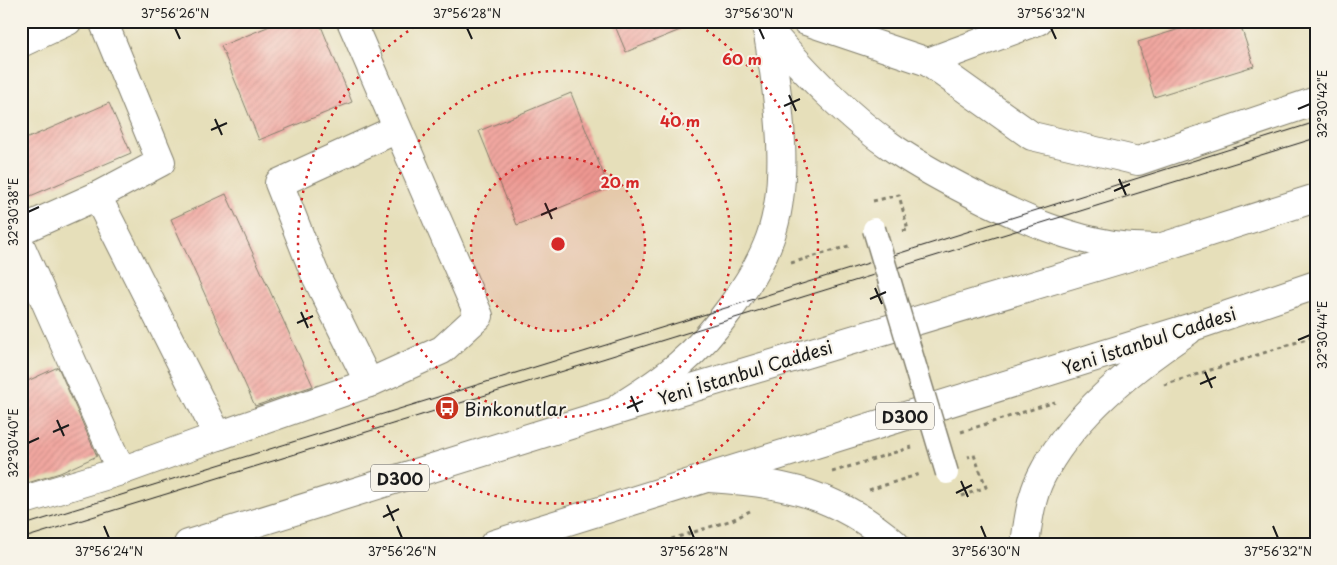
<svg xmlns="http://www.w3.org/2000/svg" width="1337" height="565" font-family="'Playpen Sans',sans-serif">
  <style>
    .building { fill: url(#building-hatch) }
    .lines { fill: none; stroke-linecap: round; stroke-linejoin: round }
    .minor-casing { stroke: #817e6b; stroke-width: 30 }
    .tertiary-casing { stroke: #817e6b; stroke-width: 30 }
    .trunk-casing { stroke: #817e6b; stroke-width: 30 }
    .path { stroke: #817e6b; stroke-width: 3; stroke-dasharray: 4 4; stroke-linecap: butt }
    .minor { stroke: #fff; stroke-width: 28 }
    .tertiary { stroke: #fff; stroke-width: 28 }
    .trunk { stroke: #fff; stroke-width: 28 }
    .tram { stroke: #1c1c1c; stroke-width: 1 }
    .pedestrian-bridge-casing { stroke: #817e6b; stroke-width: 25; stroke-linecap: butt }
    .pedestrian-bridge { stroke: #fff; stroke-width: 22 }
    .ticks { fill: none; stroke: #1c1c1c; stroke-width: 2 }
    .ring { fill: none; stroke: #d62828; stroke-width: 2.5; stroke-dasharray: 2.5 5 }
    .labels { text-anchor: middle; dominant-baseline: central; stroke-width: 4; stroke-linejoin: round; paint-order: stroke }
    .shield { fill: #f7f3e8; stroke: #5e5c59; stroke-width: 1 }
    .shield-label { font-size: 16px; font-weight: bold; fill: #1c1c1c }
    .street-label { font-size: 18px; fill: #1c1c1c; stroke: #f7f3e8 }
    .poi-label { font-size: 18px; fill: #1c1c1c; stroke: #f7f3e8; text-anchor: start }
    .centre { fill: #d62828; stroke: #f7f3e8; stroke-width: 2.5 }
    .ring-label { font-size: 15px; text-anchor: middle; font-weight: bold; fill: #d62828; stroke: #f7f3e8; stroke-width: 4; stroke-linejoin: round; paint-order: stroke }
    .neatline { fill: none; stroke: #1c1c1c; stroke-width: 2 }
    .ticks-label { font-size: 12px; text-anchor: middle; fill: #1c1c1c }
  </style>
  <defs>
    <pattern id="building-hatch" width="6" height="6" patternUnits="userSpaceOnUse" patternTransform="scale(1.25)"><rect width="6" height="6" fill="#f1a7a0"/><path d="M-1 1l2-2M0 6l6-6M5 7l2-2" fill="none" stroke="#ce8f89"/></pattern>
  </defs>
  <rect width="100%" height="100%" fill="#f7f3e8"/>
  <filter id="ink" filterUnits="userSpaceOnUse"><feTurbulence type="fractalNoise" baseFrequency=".02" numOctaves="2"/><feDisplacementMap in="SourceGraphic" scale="10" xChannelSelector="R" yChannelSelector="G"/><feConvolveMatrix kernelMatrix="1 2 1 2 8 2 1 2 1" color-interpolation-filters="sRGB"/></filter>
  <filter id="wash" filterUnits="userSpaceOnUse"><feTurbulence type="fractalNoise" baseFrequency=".0096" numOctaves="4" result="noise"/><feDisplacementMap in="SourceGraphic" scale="20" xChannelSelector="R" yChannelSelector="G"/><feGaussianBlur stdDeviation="1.12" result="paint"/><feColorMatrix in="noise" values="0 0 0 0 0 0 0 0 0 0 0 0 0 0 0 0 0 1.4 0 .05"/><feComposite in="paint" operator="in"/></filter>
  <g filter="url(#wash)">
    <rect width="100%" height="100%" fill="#e6dfba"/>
    <g id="blocks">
      <!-- building -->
      <g class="building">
        <polygon points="282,21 319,21 352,102 259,140 221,46"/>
        <polygon points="613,21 700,21 700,22 626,52"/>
        <polygon points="1205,21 1239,21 1254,66 1154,97 1138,42"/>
        <polygon points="571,93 609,188 517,225 479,131"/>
        <polygon points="109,103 131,153 21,200 21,141"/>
        <polygon points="226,194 313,386 255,406 171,219"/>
        <polygon points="58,367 97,456 60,473 21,485 21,384"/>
      </g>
    </g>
  </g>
  <g filter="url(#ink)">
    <use href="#blocks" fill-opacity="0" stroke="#817e6b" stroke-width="1"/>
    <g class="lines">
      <!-- minor casing -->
      <g class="minor-casing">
        <g id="minor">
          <polyline points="103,21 161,162 97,196 218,436 369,383 442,350 479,316 351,21"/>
          <polyline points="806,21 928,62 1032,136 1138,161 1316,101"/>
          <polyline points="21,43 68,21"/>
          <polyline points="928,62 1038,21"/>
          <polyline points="21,230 97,196"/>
          <polyline points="21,247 121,471"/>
          <polyline points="369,383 314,272 279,183 397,129"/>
          <polyline points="21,501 121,471 218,436"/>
        </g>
      </g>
      <!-- tertiary casing -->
      <g class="tertiary-casing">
        <g id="tertiary">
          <path d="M767,28C805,72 847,117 896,150C924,169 955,185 985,200C1027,220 1067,238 1114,245C1127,247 1141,247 1155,248"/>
          <path d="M621,406C642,393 662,380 680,364C714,335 755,280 770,238C788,188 781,123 774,71C771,57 770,41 766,26"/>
          <path d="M709,478C782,482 838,494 895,544"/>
          <path d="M1025,544C1028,522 1031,497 1041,477C1071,417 1132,368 1188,331"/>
        </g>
      </g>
      <!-- trunk casing -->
      <g class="trunk-casing">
        <g id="trunk">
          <polyline points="188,544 612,412 1159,248 1316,198"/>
          <polyline points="494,544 1195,326 1316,285"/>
        </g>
      </g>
      <!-- path -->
      <g class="path">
        <polyline points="873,201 899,195 908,230 902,231"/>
        <polyline points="791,263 852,245"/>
        <polyline points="1164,385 1316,336"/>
        <polyline points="961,432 1055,402"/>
        <polyline points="832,472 912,447"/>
        <polyline points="869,490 920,474"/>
        <polyline points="962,496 986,487 974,455 968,457"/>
        <polyline points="656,544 732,520 750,511"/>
      </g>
      <!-- minor -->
      <use href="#minor" class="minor"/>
      <!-- tertiary -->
      <use href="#tertiary" class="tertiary"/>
      <!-- trunk -->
      <use href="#trunk" class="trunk"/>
      <!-- tram -->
      <g class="tram">
        <polyline points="21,526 732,306 1316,122"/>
        <polyline points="21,539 1316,138"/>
      </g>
      <!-- pedestrian-bridge casing -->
      <g class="pedestrian-bridge-casing">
        <polyline id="pedestrian-bridge" points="874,229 947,473"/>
      </g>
      <!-- pedestrian-bridge -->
      <use href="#pedestrian-bridge" class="pedestrian-bridge"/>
    </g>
  </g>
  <!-- ticks -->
  <path class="ticks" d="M175,28L180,39M467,28L472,39M759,28L764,39M1051,28L1056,39M789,95L796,111M784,106L800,99M1298,109L1310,104M215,119L222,135M211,130L227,123M1119,179L1126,195M1114,191L1130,184M545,203L552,219M28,212L39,207M541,215L557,208M875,288L882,304M870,299L886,292M301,312L308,328M297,323L313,316M1298,340L1310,335M1205,372L1212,388M1200,384L1216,377M631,396L638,412M627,408L643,401M57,420L64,436M53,432L69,425M28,443L39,438M961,481L968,497M956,493L972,485M387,505L394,521M383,517L399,509M104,526L109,538M397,526L402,538M689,526L694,538M981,526L986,538M1273,526L1278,538"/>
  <!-- distance rings -->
  <circle cx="558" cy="244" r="87" fill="#d62828" fill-opacity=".12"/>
  <g class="ring">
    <circle cx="558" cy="244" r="87"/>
    <circle cx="558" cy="244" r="173"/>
    <path d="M694 22A260 260 0 1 1 422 22"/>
  </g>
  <!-- icons -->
  <defs>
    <g id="bus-disc" transform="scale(1.25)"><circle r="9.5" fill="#c8321e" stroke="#f7f3e8"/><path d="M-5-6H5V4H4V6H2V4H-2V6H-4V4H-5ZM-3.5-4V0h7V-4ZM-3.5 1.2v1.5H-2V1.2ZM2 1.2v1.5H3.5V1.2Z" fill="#fff"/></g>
  </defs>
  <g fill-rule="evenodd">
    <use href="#bus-disc" x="447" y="408"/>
  </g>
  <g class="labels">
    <!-- shield labels -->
    <g class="shield">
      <rect x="876" y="402.5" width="58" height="27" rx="4"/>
      <rect x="371" y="464.5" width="58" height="27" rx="4"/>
    </g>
    <g class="shield-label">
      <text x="905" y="416">D300</text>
      <text x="400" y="478">D300</text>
    </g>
    <!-- street labels -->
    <g class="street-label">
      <text transform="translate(1149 340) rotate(-18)">Yeni İstanbul Caddesi</text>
      <text transform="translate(745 372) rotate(-17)">Yeni İstanbul Caddesi</text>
    </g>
    <!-- poi labels -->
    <g class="poi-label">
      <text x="464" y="408">Binkonutlar</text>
    </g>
  </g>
  <circle cx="558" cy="244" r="8" class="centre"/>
  <g class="ring-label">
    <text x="742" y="65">60 m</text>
    <text x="680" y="127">40 m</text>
    <text x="620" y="188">20 m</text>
  </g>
  <!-- margin -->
  <rect width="1337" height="565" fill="none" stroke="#f7f3e8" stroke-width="55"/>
  <rect x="28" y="28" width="1282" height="510" class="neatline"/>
  <g class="ticks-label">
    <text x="175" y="18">37°56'26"N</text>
    <text x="467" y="18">37°56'28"N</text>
    <text x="759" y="18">37°56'30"N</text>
    <text x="1051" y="18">37°56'32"N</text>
    <text transform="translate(1323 104) rotate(-90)" y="4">32°30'42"E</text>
    <text transform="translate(14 212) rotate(-90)" y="4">32°30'38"E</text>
    <text transform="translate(1323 335) rotate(-90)" y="4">32°30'44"E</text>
    <text transform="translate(14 443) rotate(-90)" y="4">32°30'40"E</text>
    <text x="109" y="556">37°56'24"N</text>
    <text x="402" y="556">37°56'26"N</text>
    <text x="694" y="556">37°56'28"N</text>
    <text x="986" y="556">37°56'30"N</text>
    <text x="1278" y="556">37°56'32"N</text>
  </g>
</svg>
